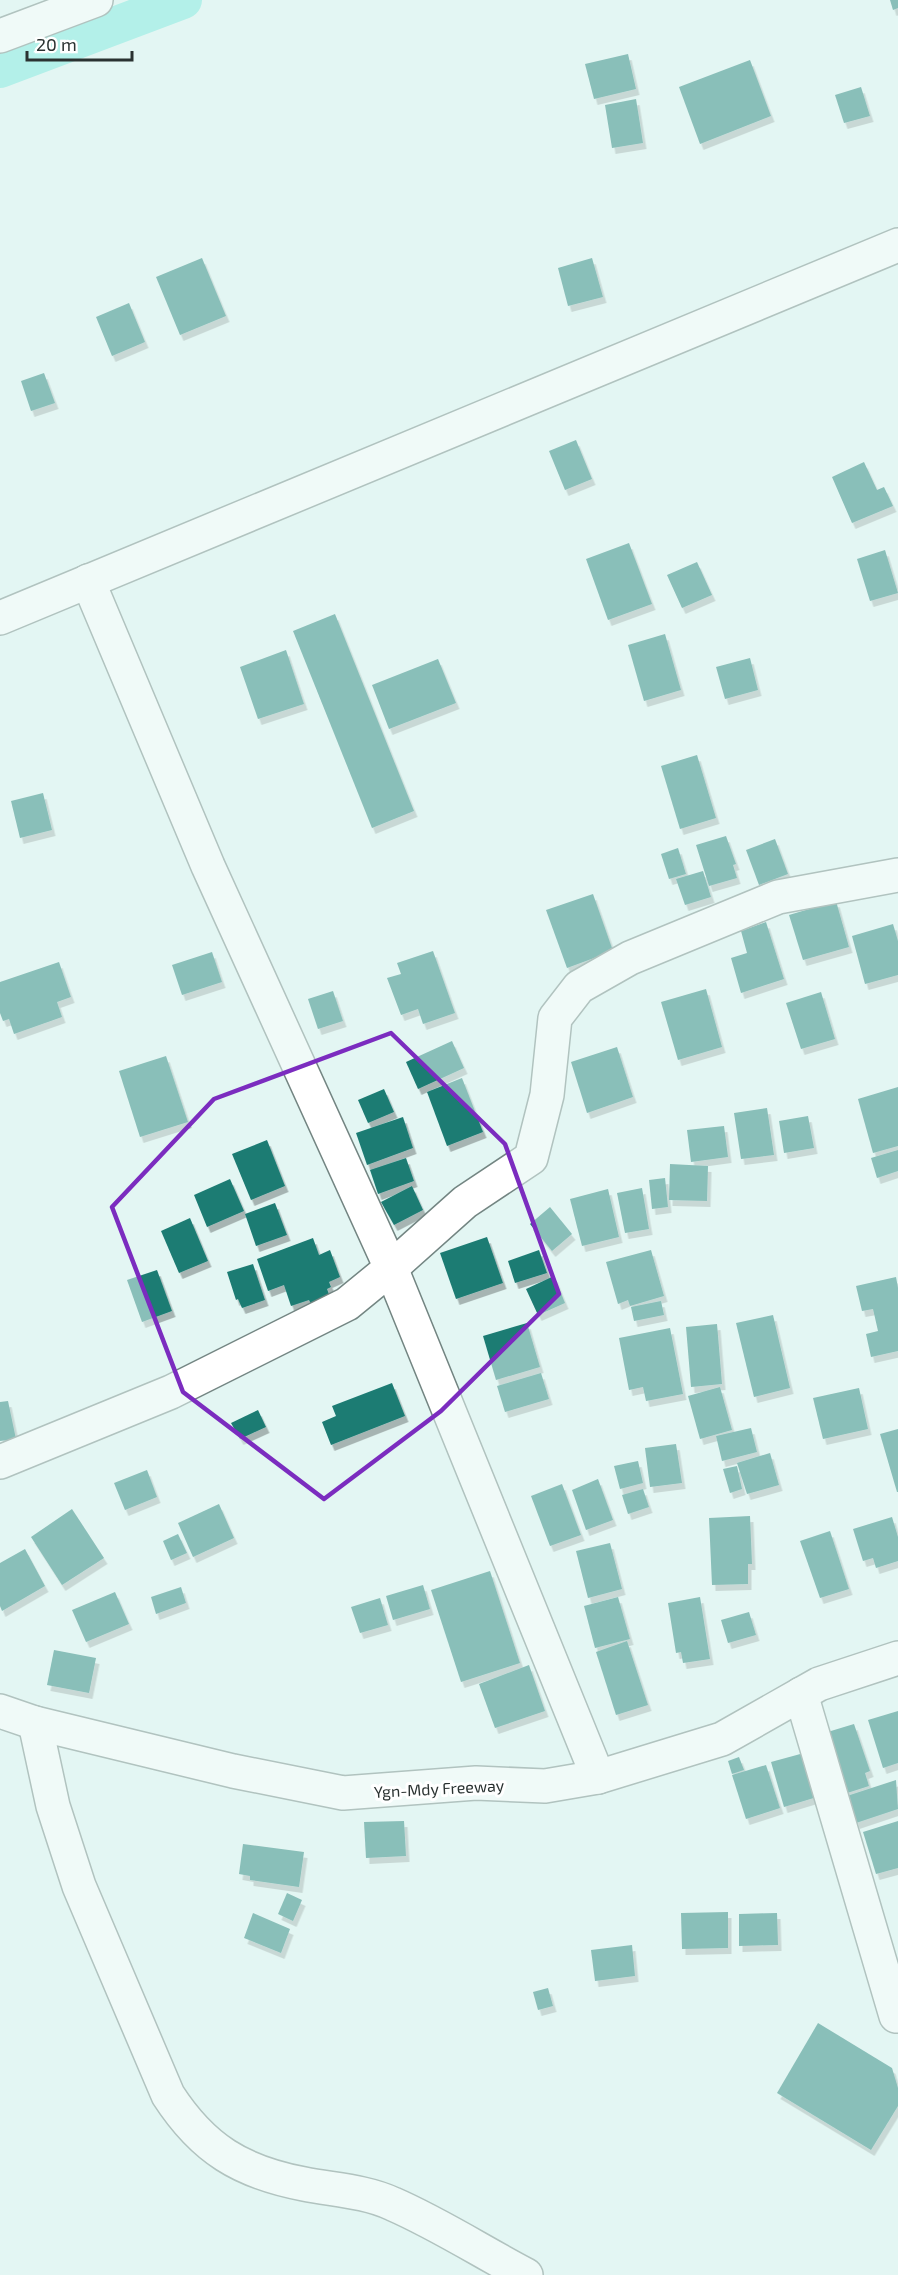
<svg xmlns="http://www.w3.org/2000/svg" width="898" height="2275" font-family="'Exo 2',sans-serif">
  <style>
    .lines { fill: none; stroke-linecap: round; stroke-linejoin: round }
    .canal { stroke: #78e9dd; stroke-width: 38 }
    .building { fill: #1d7b73; filter: url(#shadow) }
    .minor-casing { stroke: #738582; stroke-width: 36 }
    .major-casing { stroke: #738582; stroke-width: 36 }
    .minor { stroke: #fff; stroke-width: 33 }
    .major { stroke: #fff; stroke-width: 33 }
    .marked { fill: none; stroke: #7b2cbf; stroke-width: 4.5; stroke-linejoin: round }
    .labels { text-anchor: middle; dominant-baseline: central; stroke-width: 6; stroke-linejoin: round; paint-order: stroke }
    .street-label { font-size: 16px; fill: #2a3231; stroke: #fff }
  </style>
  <defs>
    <filter id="shadow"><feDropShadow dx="3.5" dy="6" stdDeviation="0" flood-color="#0004"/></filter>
  </defs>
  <rect width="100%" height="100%" fill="#e3f6f3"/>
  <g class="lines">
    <!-- canal -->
    <polyline class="canal" points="0,69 183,0"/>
  </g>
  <!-- building -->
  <g class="building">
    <polygon points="890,0 898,0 898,8 893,10"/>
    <polygon points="628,54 636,89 594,99 585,64"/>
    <polygon points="750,60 771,116 700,144 679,87"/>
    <polygon points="861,87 870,116 844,123 835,95"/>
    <polygon points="636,99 643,143 612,148 605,105"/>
    <polygon points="202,258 226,316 180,335 156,277"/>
    <polygon points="592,258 603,297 568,306 558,268"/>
    <polygon points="129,303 145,342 112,356 96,317"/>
    <polygon points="44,373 55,403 31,411 21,381"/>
    <polygon points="576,440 592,479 565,490 549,451"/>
    <polygon points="864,462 877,490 884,487 893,506 852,523 832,477"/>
    <polygon points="629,543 652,604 608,620 586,559"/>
    <polygon points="885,550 898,593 870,601 857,559"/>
    <polygon points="697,562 712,595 682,608 667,575"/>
    <polygon points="335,614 414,811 372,828 293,631"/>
    <polygon points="665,634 681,690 644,701 628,645"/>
    <polygon points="286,650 304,704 258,719 240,667"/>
    <polygon points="750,658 758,690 725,699 716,667"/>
    <polygon points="438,659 456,703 389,729 372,685"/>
    <polygon points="697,755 716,818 680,829 661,766"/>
    <polygon points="43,793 52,830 20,838 11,801"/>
    <polygon points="726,836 736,864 733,865 737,878 709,886 696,845"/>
    <polygon points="775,839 788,874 759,885 746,850"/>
    <polygon points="678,848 686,874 669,879 661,854"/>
    <polygon points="703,871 711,897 685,905 676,879"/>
    <polygon points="593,894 613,951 567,968 546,910"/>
    <polygon points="836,901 849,947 803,960 789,915"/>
    <polygon points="766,922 784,979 741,993 731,958 747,953 741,931"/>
    <polygon points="893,924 898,941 898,975 865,984 852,936"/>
    <polygon points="433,951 455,1013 423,1024 418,1009 401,1015 387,978 401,974 397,963"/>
    <polygon points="212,952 222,982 182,995 172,965"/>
    <polygon points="59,962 71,997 57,1002 62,1017 14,1034 9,1019 3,1021 0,1013 0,982"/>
    <polygon points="706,989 722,1047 678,1060 661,1002"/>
    <polygon points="333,991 343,1021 318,1029 308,999"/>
    <polygon points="821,992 835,1039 801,1049 786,1003"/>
    <polygon points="452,1041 464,1068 418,1089 406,1062"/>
    <polygon points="617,1047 633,1097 587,1113 571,1062"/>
    <polygon points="166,1056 188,1122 140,1137 119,1071"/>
    <polygon points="462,1078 483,1132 447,1146 427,1092"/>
    <polygon points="898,1087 898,1146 873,1153 858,1099"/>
    <polygon points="384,1089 394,1112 368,1123 358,1100"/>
    <polygon points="767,1108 774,1155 741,1159 734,1113"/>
    <polygon points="808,1116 814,1148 784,1153 779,1121"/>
    <polygon points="403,1117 413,1148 367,1165 356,1133"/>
    <polygon points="724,1126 728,1157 691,1162 687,1130"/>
    <polygon points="267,1140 285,1186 251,1200 232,1154"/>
    <polygon points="898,1150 898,1171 877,1178 871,1158"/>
    <polygon points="406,1158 414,1181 378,1194 370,1170"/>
    <polygon points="670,1164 708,1166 707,1201 669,1200"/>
    <polygon points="665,1178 668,1207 652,1209 649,1180"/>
    <polygon points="230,1179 244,1211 207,1227 194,1195"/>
    <polygon points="412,1186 423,1210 394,1225 381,1202"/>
    <polygon points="642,1188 649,1229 625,1233 617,1193"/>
    <polygon points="608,1189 619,1237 582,1246 570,1199"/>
    <polygon points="275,1203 287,1235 256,1246 245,1214"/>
    <polygon points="550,1207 572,1234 552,1251 530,1224"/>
    <polygon points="190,1218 208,1261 179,1273 161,1231"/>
    <polygon points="487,1237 503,1283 456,1299 440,1253"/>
    <polygon points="313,1238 319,1255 330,1250 340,1277 329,1282 331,1287 327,1289 330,1297 311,1304 309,1300 291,1306 284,1285 268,1291 257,1259"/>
    <polygon points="539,1250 547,1273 515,1283 508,1261"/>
    <polygon points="651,1250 664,1296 630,1306 628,1300 618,1304 606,1262"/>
    <polygon points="253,1264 265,1300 242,1308 238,1299 236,1300 227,1272"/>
    <polygon points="157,1270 172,1311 142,1322 127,1280"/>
    <polygon points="554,1276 565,1303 538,1315 526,1289"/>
    <polygon points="896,1277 898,1288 898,1351 871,1357 866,1334 878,1331 873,1309 862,1311 856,1286"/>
    <polygon points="661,1301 664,1315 634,1321 631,1307"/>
    <polygon points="773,1315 790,1388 754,1397 736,1323"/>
    <polygon points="527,1323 540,1367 496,1380 483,1336"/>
    <polygon points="717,1324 722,1384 691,1387 686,1327"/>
    <polygon points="670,1328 683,1394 646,1401 643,1387 629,1390 619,1338"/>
    <polygon points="541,1373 549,1399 505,1412 497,1386"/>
    <polygon points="392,1383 405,1416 331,1445 322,1422 336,1416 332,1406"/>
    <polygon points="720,1387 732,1430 700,1439 688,1396"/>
    <polygon points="859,1388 868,1429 823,1439 813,1398"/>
    <polygon points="8,1401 16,1439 0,1441 0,1402"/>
    <polygon points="258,1410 266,1427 240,1439 231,1423"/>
    <polygon points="751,1428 757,1452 722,1461 716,1436"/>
    <polygon points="898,1429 898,1492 897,1492 880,1434"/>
    <polygon points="676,1444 682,1483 650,1487 645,1448"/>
    <polygon points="770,1453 779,1485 747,1494 737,1463"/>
    <polygon points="638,1461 643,1483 620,1489 614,1466"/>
    <polygon points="737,1466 742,1489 730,1493 723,1469"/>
    <polygon points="147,1470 157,1497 125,1510 114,1483"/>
    <polygon points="598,1479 613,1520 586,1530 572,1490"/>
    <polygon points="562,1484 581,1535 550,1546 531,1496"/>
    <polygon points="643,1489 649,1507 628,1514 622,1495"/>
    <polygon points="219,1504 234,1538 193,1557 178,1523"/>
    <polygon points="72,1509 104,1558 62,1585 31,1537"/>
    <polygon points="750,1516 752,1564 748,1564 748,1584 712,1585 709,1518"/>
    <polygon points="892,1517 898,1537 898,1561 876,1568 873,1558 863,1561 853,1529"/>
    <polygon points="830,1531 849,1589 820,1598 800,1541"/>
    <polygon points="178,1534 187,1553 171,1560 163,1541"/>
    <polygon points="610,1543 622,1589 588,1598 576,1551"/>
    <polygon points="25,1549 45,1586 2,1611 0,1606 0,1563"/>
    <polygon points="490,1571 520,1663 461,1682 431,1590"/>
    <polygon points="423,1585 430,1609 393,1620 386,1596"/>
    <polygon points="181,1587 186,1603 156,1614 151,1597"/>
    <polygon points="115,1592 129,1624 86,1642 72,1610"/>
    <polygon points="618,1597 630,1639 595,1648 584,1606"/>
    <polygon points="700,1597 710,1659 683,1663 681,1652 676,1653 668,1603"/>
    <polygon points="380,1598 388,1625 360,1633 351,1607"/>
    <polygon points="749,1612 756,1635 728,1643 721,1620"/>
    <polygon points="627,1641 648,1705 616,1715 596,1652"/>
    <polygon points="54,1650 96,1658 89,1693 47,1685"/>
    <polygon points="529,1665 545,1711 495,1728 479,1684"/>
    <polygon points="898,1711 898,1763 883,1768 868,1720"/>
    <polygon points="854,1724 870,1771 865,1773 869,1786 841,1795 821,1734"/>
    <polygon points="804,1753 817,1797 784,1807 771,1762"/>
    <polygon points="739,1757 744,1770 732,1774 728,1761"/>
    <polygon points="766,1765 780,1808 746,1819 732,1775"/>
    <polygon points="896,1780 898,1809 856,1823 847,1796"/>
    <polygon points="404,1821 406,1856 366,1858 364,1822"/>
    <polygon points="898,1821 898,1868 876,1874 863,1832"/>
    <polygon points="243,1844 304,1852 299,1887 250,1880 250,1876 239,1874"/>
    <polygon points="287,1893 302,1900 293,1921 278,1914"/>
    <polygon points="728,1912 728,1948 682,1949 681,1913"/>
    <polygon points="253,1913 290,1929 281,1953 244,1938"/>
    <polygon points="777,1913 778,1945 739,1946 739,1914"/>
    <polygon points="632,1945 635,1976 595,1981 591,1950"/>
    <polygon points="548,1988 553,2006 538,2010 533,1992"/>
    <polygon points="818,2023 892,2068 898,2088 898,2106 871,2150 777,2093"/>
  </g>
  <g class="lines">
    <!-- minor casing -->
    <g class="minor-casing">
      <g id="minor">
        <polyline points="0,36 96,0"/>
        <polyline points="88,581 208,866 391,1268 598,1777"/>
        <polyline points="0,618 898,245"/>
        <polyline points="0,1462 171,1392 347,1304 391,1268 465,1202 531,1158 547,1095 555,1018 579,987 630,958 778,897 898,875"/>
        <polyline points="801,1694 896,2016"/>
        <path d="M35,1723L53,1806L79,1886L168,2095C203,2149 241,2172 304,2184C334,2190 365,2191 393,2204C439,2224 482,2252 526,2275"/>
      </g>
    </g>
    <!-- major casing -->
    <g class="major-casing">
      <polyline id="major" points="0,1711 35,1723 233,1771 343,1793 476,1783 545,1786 598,1777 722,1739 819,1684 898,1658"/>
    </g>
    <!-- minor -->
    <use href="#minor" class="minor"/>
    <!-- major -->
    <use href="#major" class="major"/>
  </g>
  <!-- marked area -->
  <path d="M0 0H898V2275H0ZM391,1033L505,1144L559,1294L441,1411L324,1499L183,1392L112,1207L214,1099Z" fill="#e3f6f3" fill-opacity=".55" fill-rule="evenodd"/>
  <path class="marked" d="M391,1033L505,1144L559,1294L441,1411L324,1499L183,1392L112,1207L214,1099Z"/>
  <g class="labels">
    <!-- street labels -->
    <g class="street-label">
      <text transform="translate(439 1788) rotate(-3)">Ygn-Mdy Freeway</text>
    </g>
  </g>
  <!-- scale -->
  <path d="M27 51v9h105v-9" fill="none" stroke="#2a3231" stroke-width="3"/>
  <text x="36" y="51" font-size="18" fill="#2a3231" stroke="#ffffff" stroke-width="4.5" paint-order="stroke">20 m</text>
</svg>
